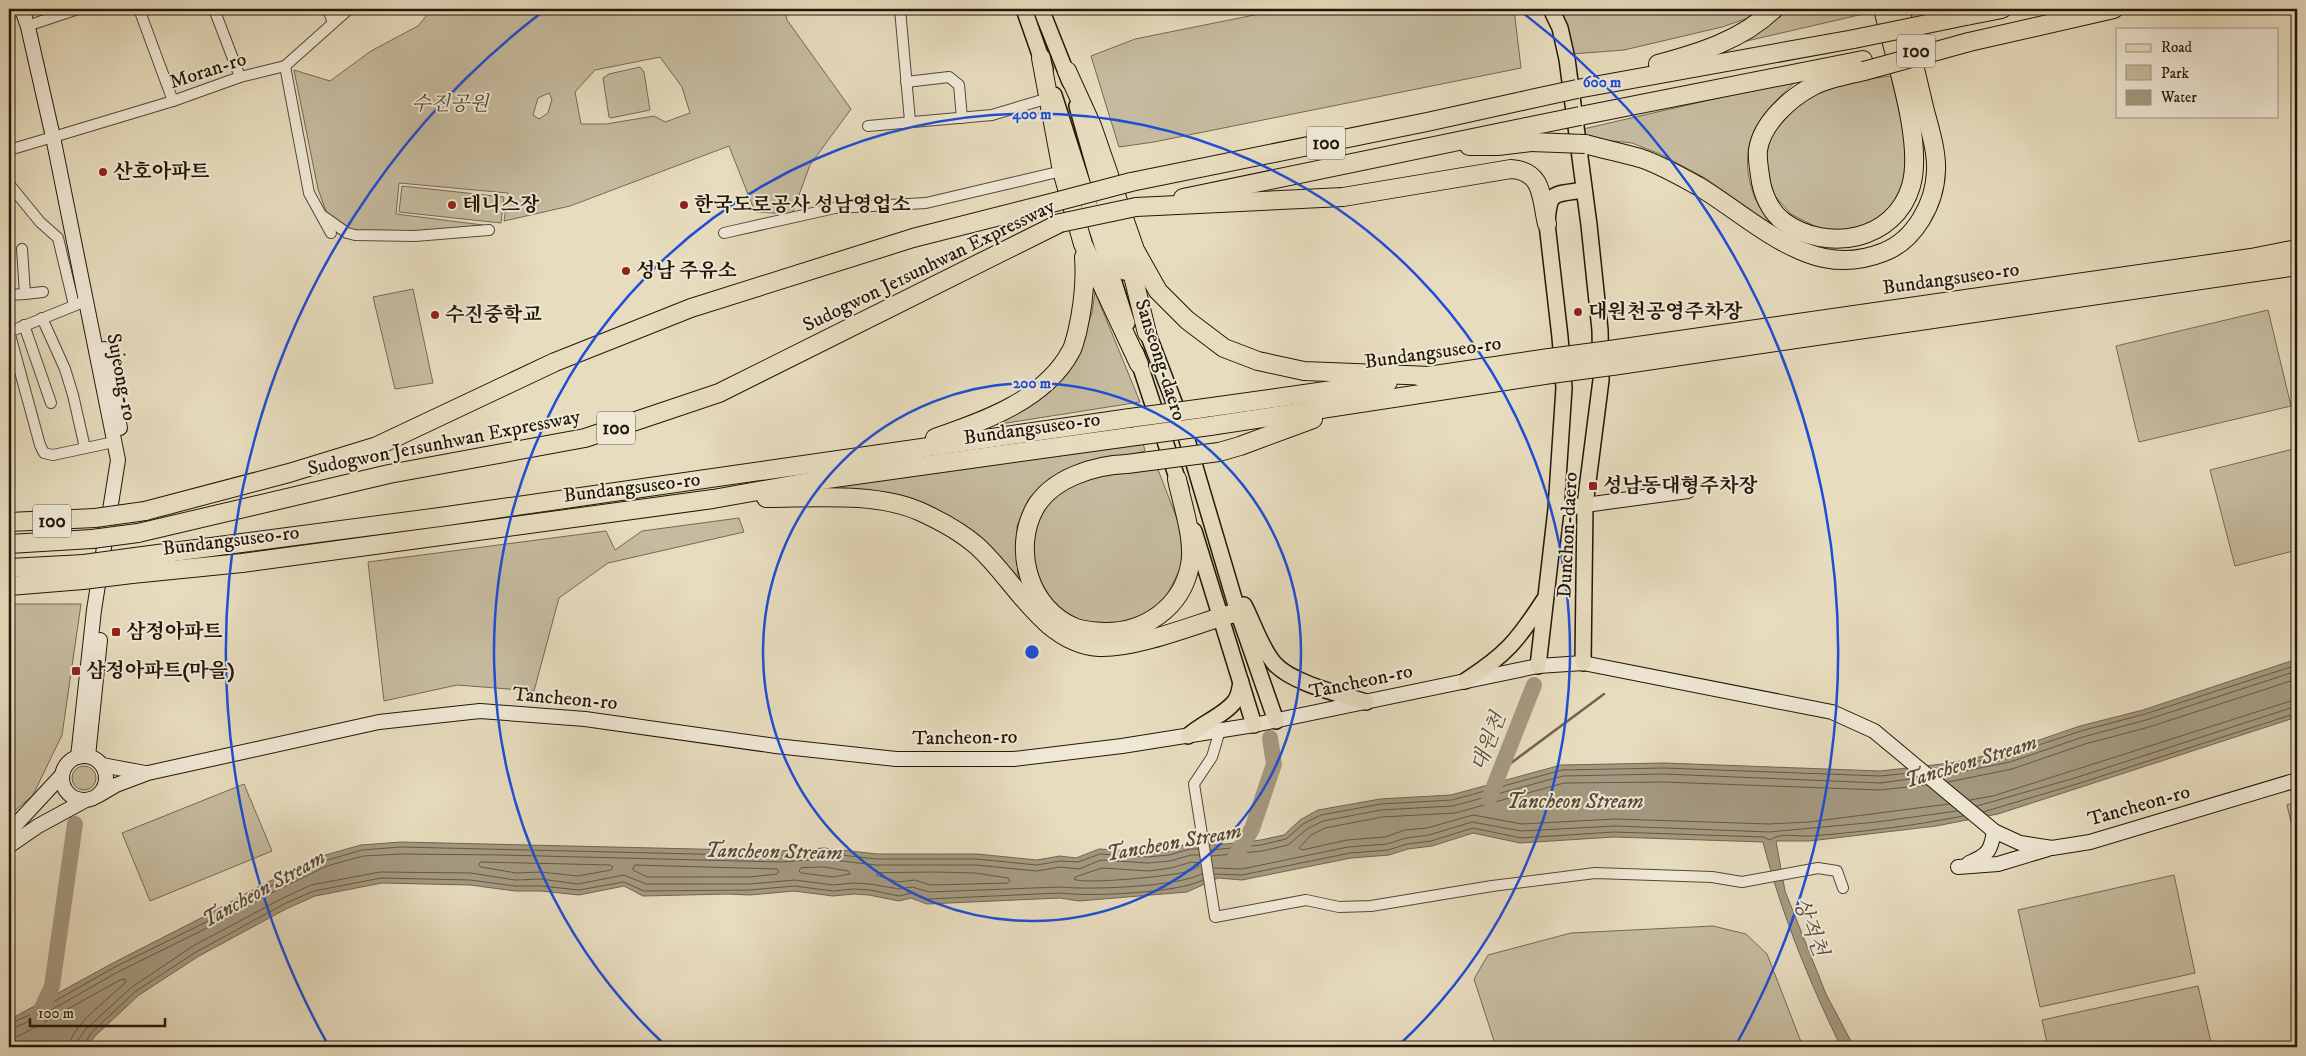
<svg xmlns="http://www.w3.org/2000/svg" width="2306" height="1056" font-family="'IM FELL DW Pica','Noto Serif KR',serif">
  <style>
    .green { fill: #c6bb9f; stroke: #746954; fill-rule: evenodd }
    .water { fill: #a49980; stroke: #706550 }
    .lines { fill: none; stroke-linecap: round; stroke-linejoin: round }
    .shore { stroke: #635844; stroke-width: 1 }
    .stream { stroke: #706550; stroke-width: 2.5 }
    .river { stroke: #a49980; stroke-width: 16 }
    .street-casing { stroke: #534836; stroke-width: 12 }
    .secondary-casing { stroke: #221708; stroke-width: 16 }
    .primary-casing { stroke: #221708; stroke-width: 18 }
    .highway-casing { stroke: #221708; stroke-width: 20 }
    .street { stroke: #efe8d5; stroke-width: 10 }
    .secondary { stroke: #efe8d5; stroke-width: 14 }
    .primary { stroke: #e7dcbe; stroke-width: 15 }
    .highway { stroke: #e7dcbe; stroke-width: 18 }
    .highway-bridge-casing { stroke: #221708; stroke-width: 20; stroke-linecap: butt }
    .highway-bridge { stroke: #e7dcbe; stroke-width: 18 }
    .ring { fill: none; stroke: #1d4ed8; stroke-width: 2.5 }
    .poi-dot { fill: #8f2418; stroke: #efe8d5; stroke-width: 2 }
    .labels { text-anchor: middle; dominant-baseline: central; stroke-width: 4; stroke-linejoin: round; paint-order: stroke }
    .shield { fill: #efe8d5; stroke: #605646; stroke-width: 1 }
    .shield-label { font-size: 19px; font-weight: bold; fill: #221708 }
    .street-label { font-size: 20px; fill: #221708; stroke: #efe8d5 }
    .park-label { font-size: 20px; font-style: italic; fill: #534835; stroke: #efe8d5 }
    .poi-label { font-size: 20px; font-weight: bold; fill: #221708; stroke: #efe8d5; text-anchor: start }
    .water-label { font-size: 21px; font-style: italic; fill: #564b38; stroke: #efe8d5 }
    .centre { fill: #1d4ed8; stroke: #efe8d5; stroke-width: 2.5 }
    .ring-label { font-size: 15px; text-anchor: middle; font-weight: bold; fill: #1d4ed8; stroke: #efe8d5; stroke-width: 4; stroke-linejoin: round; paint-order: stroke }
  </style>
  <rect width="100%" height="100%" fill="#e7dcbe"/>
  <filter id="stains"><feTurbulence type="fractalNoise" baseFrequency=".004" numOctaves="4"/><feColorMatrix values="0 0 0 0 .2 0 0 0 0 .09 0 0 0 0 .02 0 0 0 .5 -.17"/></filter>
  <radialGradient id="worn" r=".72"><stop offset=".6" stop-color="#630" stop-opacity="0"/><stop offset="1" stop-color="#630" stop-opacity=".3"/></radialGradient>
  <!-- green -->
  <g class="green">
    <path d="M432,9H785L787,20L851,109L810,165L792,214L755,212L729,146L570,206L504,221L508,193L399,183L396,214L483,225L443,231H357L349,229L327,214L318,189L294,70L330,81L371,51L418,26ZM660,57L682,87L690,113L665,122L654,116L606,124H581L575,92L595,70ZM549,93L552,99L548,113L539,119L533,115L538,98Z"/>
    <polygon points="1284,9 1514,9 1521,68 1154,142 1119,147 1091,56 1135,39"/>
    <polygon points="1562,9 1756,9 1748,18 1722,27 1624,50 1572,54"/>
    <polygon points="1789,9 1871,9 1872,12 1738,43 1760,32"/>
    <polygon points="640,67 644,72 650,110 611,118 609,117 603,78 609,74"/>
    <polygon points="1891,76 1909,153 1907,175 1891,210 1876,221 1857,229 1824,231 1791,214 1774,195 1766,170 1766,146 1774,125 1793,106 1817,92 1853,81"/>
    <path d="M1797,80C1760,115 1734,145 1755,198C1759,207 1766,216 1771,224L1705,178L1660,154L1632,143L1595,139L1570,132Z"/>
    <polygon points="402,186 504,197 501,223 399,212"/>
    <polygon points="413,289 433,383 395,389 373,297"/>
    <polygon points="1095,292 1140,402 994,425 1013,412 1077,351 1092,313"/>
    <polygon points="2268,310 2291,406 2139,442 2116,346"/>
    <polygon points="1143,443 1145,451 1059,473 1029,498 1017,526 1018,578 996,553 889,494 826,487"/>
    <polygon points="2297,448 2297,550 2235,566 2210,470"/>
    <polygon points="1157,467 1186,542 1180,569 1165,599 1146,616 1119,626 1082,624 1064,613 1045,594 1034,574 1030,546 1034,524 1048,501 1071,483 1115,471"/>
    <polygon points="739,518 744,532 608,563 559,598 534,691 457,685 384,701 368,562 606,531 615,550 642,531"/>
    <polygon points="9,604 81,604 62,735 33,795 9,816"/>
    <circle cx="84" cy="778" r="12"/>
    <polygon points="244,784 272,851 150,901 122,833"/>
    <polygon points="2297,801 2297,848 2287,805"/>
    <polygon points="2174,875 2195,973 2040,1007 2018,910"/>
    <polygon points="1713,926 1746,934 1767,954 1803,1047 1496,1047 1474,979 1488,955 1571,933"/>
    <polygon points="2198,986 2212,1047 2048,1047 2042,1020"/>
  </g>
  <!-- water -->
  <path class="water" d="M2297,659V717L1998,814L1936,826L1810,841H1776L1785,891L1826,994L1854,1047H1841C1809,981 1781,913 1763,842L1614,837L1520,843L1473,833L1432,846L1408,849L1389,855L1351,858L1242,880L1218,878L1187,892L1079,901L1060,898L927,904L911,898L899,901L869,895L854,894L833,896L794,891L750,895L728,894L643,896L624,886L579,895L541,891H515L470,885L382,883L315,896L286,909L199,956L139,995L95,1036L87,1047H9V1020L111,964L203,917L262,885L322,856L361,845L401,842L780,851L824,848L877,854H977L1037,860L1060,856L1076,858L1099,849L1147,852L1168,850L1190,843L1217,845L1261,840L1284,835L1300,820L1318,810L1380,799L1451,795L1561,765L1664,763L1880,771L1951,763L2007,751L2080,726L2143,710Z"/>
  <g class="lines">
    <!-- shore -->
    <g class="shore">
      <polyline points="1934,770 2008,755 2081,731 2145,714 2297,665"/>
      <polyline points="1940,776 2010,762 2083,737 2146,720 2297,671"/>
      <polyline points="1948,782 2012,769 2085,744 2149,727 2297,679"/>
      <polyline points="1926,785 1880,790 1664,782 1564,783 1455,813 1382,817 1325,828 1311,835 1299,848 1302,850 1347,840 1385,837 1405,830 1427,828 1473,815 1522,824 1615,819 1769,824 1809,822 1949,804"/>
      <polyline points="1970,800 1993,796 2297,699"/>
      <polyline points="1977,806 2075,778 2297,706"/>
      <polyline points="1983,812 2077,784 2297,713"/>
      <polyline points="1211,850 1261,845 1286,839 1303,824 1321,815 1381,804 1452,800 1562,770 1664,768 1880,776 1911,773"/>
      <polyline points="1212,856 1262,851 1288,845 1307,829 1323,821 1381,810 1453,806 1563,776 1664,774 1880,783 1918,778"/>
      <polygon points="481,862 610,865 613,867 611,870 578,876 541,872 516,873 481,867 479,865"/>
      <path d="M1192,862L1198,863L1199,866C1195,869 1190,871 1185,872C1172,876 1081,885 1074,879L1075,877L1102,868L1149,871L1171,868Z"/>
      <polygon points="635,865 777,869 779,872 777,874 750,877 647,877 633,870"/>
      <polygon points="824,867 848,871 850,874 833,877 801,873 799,871 801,868"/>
      <polyline points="1214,868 1242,869 1348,847 1387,844 1406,838 1429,835 1472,822 1521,831 1615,826 1769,832 1877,822 1957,811"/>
      <polygon points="935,872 975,873 1008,878 1010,881 1008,883 930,885 915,880 898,882 876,875 878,873"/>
      <path d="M1215,874L1242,875L1350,853L1388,850L1407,844L1431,841L1473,828L1521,838L1614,832L1763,837L1770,840C1780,832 1798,837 1811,836C1861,832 1913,826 1963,816"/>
      <polyline points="9,1024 34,1013 113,968 206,922 264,889 324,861 362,850 401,847 780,856 824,853 876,859 976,859 1037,865 1060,861 1078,862 1100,854 1148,857 1169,855 1190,849 1198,849"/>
      <polyline points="9,1030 37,1018 116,973 209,927 267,895 327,866 363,856 401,854 502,855 780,862 824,859 876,865 976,865 1037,871 1060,867 1079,869 1101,860 1148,863 1170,861 1191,855 1199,855"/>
      <path d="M9,1038L19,1036L120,980L125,979V983C110,998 70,1026 69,1047"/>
      <path d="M77,1047L78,1040L86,1029L132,987L193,946L281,899L311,885L380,872L471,873L515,880L541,879L578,884L624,875L646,884H750L795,880L833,885L853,883L870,884L899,889L912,887L929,892L1060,887C1090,890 1176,887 1202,874"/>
      <path d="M83,1047L91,1033L136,991L196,952L284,904L314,891L381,878L470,880L515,886H541L579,890L624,882L644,891L750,890L794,886L833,891L853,889L870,890L899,896L911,893L928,899L1060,893C1089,897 1179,893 1203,880"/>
    </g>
    <!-- stream -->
    <polyline class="stream" points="1503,769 1604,694"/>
    <!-- river -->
    <g class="river">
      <polyline points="1489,799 1534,685"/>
      <polyline points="1236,855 1252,829 1274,764 1270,738"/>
      <polyline points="37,1019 52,986 75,824"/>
    </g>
    <!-- street casing -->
    <g class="street-casing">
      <g id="street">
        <polyline points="139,9 173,101"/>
        <polyline points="214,9 240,77"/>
        <polyline points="328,9 333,23"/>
        <polyline points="900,9 910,121"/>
        <polyline points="9,14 21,9"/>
        <polyline points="36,23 78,9"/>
        <polyline points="285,66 309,193 331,233"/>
        <polyline points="906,82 949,77 959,85 962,118"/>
        <polyline points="868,126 992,115 1049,98"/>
        <polyline points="60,135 173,101 240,77 285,66 349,9"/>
        <polyline points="9,150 53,137"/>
        <polyline points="9,184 40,222 58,238 74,305"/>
        <polyline points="323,216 347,233 355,235 415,236 489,230"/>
        <polyline points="724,233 835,208 926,203 1062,171"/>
        <polyline points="22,249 25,294 43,292"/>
        <polyline points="9,295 25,294"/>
        <polyline points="42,318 65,369 73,395 85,448"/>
        <polyline points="24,325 51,403"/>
        <polyline points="9,331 40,445 44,453 53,455 114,442"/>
        <polyline points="9,332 81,303"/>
        <polyline points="1220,730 1212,757 1194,784 1215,917 1306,900 1339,907 1371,906 1492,886 1595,873 1712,877 1742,882 1818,868 1837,871 1843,888"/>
      </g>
    </g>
    <!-- secondary casing -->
    <g class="secondary-casing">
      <g id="secondary">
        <polyline points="22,9 28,27 53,137 118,460 94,610 78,757"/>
        <polyline points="104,349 120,428"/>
        <polyline points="1556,509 1688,491"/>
        <circle cx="84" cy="778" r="22"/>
        <polyline points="88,756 100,640"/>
        <polyline points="102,765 145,773"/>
        <polyline points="99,795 116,785 148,773 379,722 480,711 585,719 776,746 896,759 1014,759 1122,746 1254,725 1538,666 1583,663 1832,712 1874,731 1994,831 2020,843 2052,848 2090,842 2297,780"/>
        <polyline points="9,832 61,776"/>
        <polyline points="9,846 38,826 84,801"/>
        <path d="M1969,863C1988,855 1991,851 1994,831"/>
        <polyline points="1958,867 1998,864 2048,849"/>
      </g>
    </g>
    <!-- primary casing -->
    <g class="primary-casing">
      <g id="primary">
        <polyline points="1024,9 1045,69"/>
        <polyline points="1041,9 1070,82"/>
        <polyline points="1551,9 1560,28 1567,59 1589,225 1600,330 1601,380 1585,505 1583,663"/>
        <polyline points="1054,95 1127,323"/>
        <polyline points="1077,106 1124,272"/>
        <polyline points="1143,321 1182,423 1238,612 1276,721"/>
        <polyline points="1136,353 1181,490"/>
        <polyline points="1194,531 1254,725"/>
        <path d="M1244,605C1254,624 1260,646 1274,663C1291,683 1340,694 1366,702"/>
        <path d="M1538,666L1556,509L1564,388L1560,337L1547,224C1549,190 1553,195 1584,190"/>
        <path d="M1465,681C1506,655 1518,640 1544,600"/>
        <path d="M1188,736C1202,723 1225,715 1235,701C1239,696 1240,688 1241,682"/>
      </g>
    </g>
    <!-- highway casing -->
    <g class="highway-casing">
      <g id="highway">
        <polyline points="1966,16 2002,9"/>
        <polyline points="1969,42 2114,9"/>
        <polyline points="1041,58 1062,171 1083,244 1139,364"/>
        <path d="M1658,64C1699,53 1742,40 1774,9"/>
        <polyline points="1067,71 1092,126 1135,250 1158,291 1187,320 1224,348 1258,361 1304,371 1431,376"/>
        <path d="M1864,71C1848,75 1828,78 1813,86C1790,98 1762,123 1758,150C1757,158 1759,168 1760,176C1762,193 1770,212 1784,222C1827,253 1895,241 1911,186C1924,142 1894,55 1883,9"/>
        <polyline points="1577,89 1854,39"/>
        <polyline points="1580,116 1863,60"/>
        <path d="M1585,144C1603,149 1622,153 1640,158C1659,164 1680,176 1698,186C1733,207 1769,239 1807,253C1833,263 1859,262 1884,252C1915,240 1935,203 1936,171C1937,152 1930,130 1925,111C1917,77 1909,43 1900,9"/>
        <polyline points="1469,146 1498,146 1531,142"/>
        <polyline points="1131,182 1427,122 1522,101"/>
        <polyline points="1183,198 1526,127"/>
        <path d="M1136,207L1343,197L1511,169C1544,171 1541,199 1547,224"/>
        <polyline points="1125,243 1147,333"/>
        <polyline points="1610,350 2251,258 2297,249"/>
        <polyline points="1612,366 2297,266"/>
        <polyline points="1421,377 1549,358"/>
        <polyline points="1205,408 1388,382"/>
        <polyline points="1210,426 1551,374"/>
        <path d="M935,438C984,421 1045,400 1071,351C1074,346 1075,339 1077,333C1083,307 1086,284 1084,257"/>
        <polyline points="1219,452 1240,446 1313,419"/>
        <path d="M1127,464C1095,465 1052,478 1035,508C1012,549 1029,610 1076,628C1084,631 1094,631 1103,632C1144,633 1182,608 1190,565C1195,540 1182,504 1177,479"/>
        <path d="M766,498C813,498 875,492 919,511C939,520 961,532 977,546C1015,580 1043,643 1099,647C1137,649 1200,622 1238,612"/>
        <polyline points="145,511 289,473 377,446 555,362 691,308 913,238 1055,202"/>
        <polyline points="9,522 95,518"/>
        <polyline points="138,533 389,474 585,438 719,393 1060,223"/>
        <polyline points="9,544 92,539"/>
        <polyline points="135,557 440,517 1130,418"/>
        <polyline points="9,568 84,564"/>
        <polyline points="132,574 242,563 713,499 820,480 1136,436"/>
        <polyline points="9,586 83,580"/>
      </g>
    </g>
    <!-- street -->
    <use href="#street" class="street"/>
    <!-- secondary -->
    <use href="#secondary" class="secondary"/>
    <!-- primary -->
    <use href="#primary" class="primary"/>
    <!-- highway -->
    <use href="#highway" class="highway"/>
    <!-- highway-bridge casing -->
    <g class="highway-bridge-casing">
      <g id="highway-bridge">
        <polyline points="1854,39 1966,16"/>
        <polyline points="1864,71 1969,42"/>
        <polyline points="1522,101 1577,89"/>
        <polyline points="1526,127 1580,116"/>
        <polyline points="1531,142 1585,144"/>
        <polyline points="1055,202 1131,182"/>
        <polyline points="1060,223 1136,207"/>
        <polyline points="1549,358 1610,350"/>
        <polyline points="1551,374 1612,366"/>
        <polyline points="1130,418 1205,408"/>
        <polyline points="1136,436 1210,426"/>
        <polyline points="1127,464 1219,452"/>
        <polyline points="95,518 145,511"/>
        <polyline points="92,539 138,533"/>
        <polyline points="84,564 135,557"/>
        <polyline points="83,580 132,574"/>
      </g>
    </g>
    <!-- highway-bridge -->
    <use href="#highway-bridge" class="highway-bridge"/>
  </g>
  <!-- distance rings -->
  <g class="ring">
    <circle cx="1032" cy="652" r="269"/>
    <path d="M665 1045A538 538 0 1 1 1399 1045"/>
    <path d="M327 1043A806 806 0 0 1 541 13M1523 13A806 806 0 0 1 1737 1043"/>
  </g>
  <!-- markers -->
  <g class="poi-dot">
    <circle cx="103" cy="172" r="5"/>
    <circle cx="452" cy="205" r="5"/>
    <circle cx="684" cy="205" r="5"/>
    <circle cx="626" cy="271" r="5"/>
    <circle cx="1578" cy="312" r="5"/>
    <circle cx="435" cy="315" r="5"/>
    <rect x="1588" y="481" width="10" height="10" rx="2.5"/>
    <rect x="111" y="627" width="10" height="10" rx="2.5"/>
    <rect x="71" y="666" width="10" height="10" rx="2.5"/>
  </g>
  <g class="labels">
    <!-- shield labels -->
    <g class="shield">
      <rect x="1897" y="34.5" width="38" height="33" rx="4"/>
      <rect x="1307" y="126.5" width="38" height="33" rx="4"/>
      <rect x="597" y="411.5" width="38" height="33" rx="4"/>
      <rect x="33" y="504.5" width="38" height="33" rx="4"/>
    </g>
    <g class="shield-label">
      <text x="1916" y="51">100</text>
      <text x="1326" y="143">100</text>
      <text x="616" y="428">100</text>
      <text x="52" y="521">100</text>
    </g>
    <!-- street labels -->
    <g class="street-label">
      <text transform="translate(208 71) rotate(-18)">Moran-ro</text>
      <text transform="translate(929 266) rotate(-26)">Sudogwon Je1sunhwan Expressway</text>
      <text transform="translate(1951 279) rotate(-8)">Bundangsuseo-ro</text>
      <text transform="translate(1433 353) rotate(-8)">Bundangsuseo-ro</text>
      <text transform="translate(1160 360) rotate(72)">Sanseong-daero</text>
      <text transform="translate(121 377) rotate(79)">Sujeong-ro</text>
      <text transform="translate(1032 429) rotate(-8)">Bundangsuseo-ro</text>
      <text transform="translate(444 443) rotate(-11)">Sudogwon Je1sunhwan Expressway</text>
      <text transform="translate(632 488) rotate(-7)">Bundangsuseo-ro</text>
      <text transform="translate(1568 535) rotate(-87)">Dunchon-daero</text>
      <text transform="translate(231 541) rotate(-7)">Bundangsuseo-ro</text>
      <text transform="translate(1361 682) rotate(-12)">Tancheon-ro</text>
      <text transform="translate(565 699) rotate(5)">Tancheon-ro</text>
      <text transform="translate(965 738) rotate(-1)">Tancheon-ro</text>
      <text transform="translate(2139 806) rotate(-16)">Tancheon-ro</text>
    </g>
    <!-- park labels -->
    <g class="park-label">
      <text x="450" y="104">수진공원</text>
    </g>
    <!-- poi labels -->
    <g class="poi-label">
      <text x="113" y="172">산호아파트</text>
      <text x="462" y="205">테니스장</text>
      <text x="694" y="205">한국도로공사 성남영업소</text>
      <text x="636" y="271">성남 주유소</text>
      <text x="1588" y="312">대원천공영주차장</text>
      <text x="445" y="315">수진중학교</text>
      <text x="1603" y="486">성남동대형주차장</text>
      <text x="126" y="632">삼정아파트</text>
      <text x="86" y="671">삼정아파트(마을)</text>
    </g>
    <!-- water labels -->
    <g class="water-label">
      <text transform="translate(1489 742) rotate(-69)">대원천</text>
      <text transform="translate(1971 762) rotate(-17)">Tancheon Stream</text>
      <text x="1575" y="802">Tancheon Stream</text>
      <text transform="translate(1174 843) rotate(-10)">Tancheon Stream</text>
      <text transform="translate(774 852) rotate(1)">Tancheon Stream</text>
      <text transform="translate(264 889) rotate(-29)">Tancheon Stream</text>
      <text transform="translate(1810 927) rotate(69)">상적천</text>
    </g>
  </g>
  <circle cx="1032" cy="652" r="8" class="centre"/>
  <g class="ring-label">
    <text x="1602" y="87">600 m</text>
    <text x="1032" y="119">400 m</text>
    <text x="1032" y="388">200 m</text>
  </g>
  <!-- margin -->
  <rect width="2306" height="1056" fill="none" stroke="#e7dcbe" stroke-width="30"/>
  <rect x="10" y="10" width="2286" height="1036" fill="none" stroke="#221708" stroke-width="2.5"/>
  <rect x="15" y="15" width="2276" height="1026" fill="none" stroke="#221708"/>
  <!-- legend -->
  <rect x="2116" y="28" width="162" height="90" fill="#efe8d5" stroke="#9d9483"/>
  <rect x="2126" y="44" width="25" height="8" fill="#e7dcbe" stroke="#9d9483"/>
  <text x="2161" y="52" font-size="15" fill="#221708">Road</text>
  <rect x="2126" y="65" width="25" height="15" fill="#c6bb9f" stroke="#9d9483"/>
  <text x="2161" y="78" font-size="15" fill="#221708">Park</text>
  <rect x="2126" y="90" width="25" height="15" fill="#a49980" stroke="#9d9483"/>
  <text x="2161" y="102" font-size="15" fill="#221708">Water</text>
  <!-- scale -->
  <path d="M30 1018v8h135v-8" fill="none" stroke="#221708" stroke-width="2.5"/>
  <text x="38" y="1018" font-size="15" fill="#221708" stroke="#efe8d5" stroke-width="4" paint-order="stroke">100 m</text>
  <rect width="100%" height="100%" filter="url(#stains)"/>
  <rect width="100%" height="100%" fill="url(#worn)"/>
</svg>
